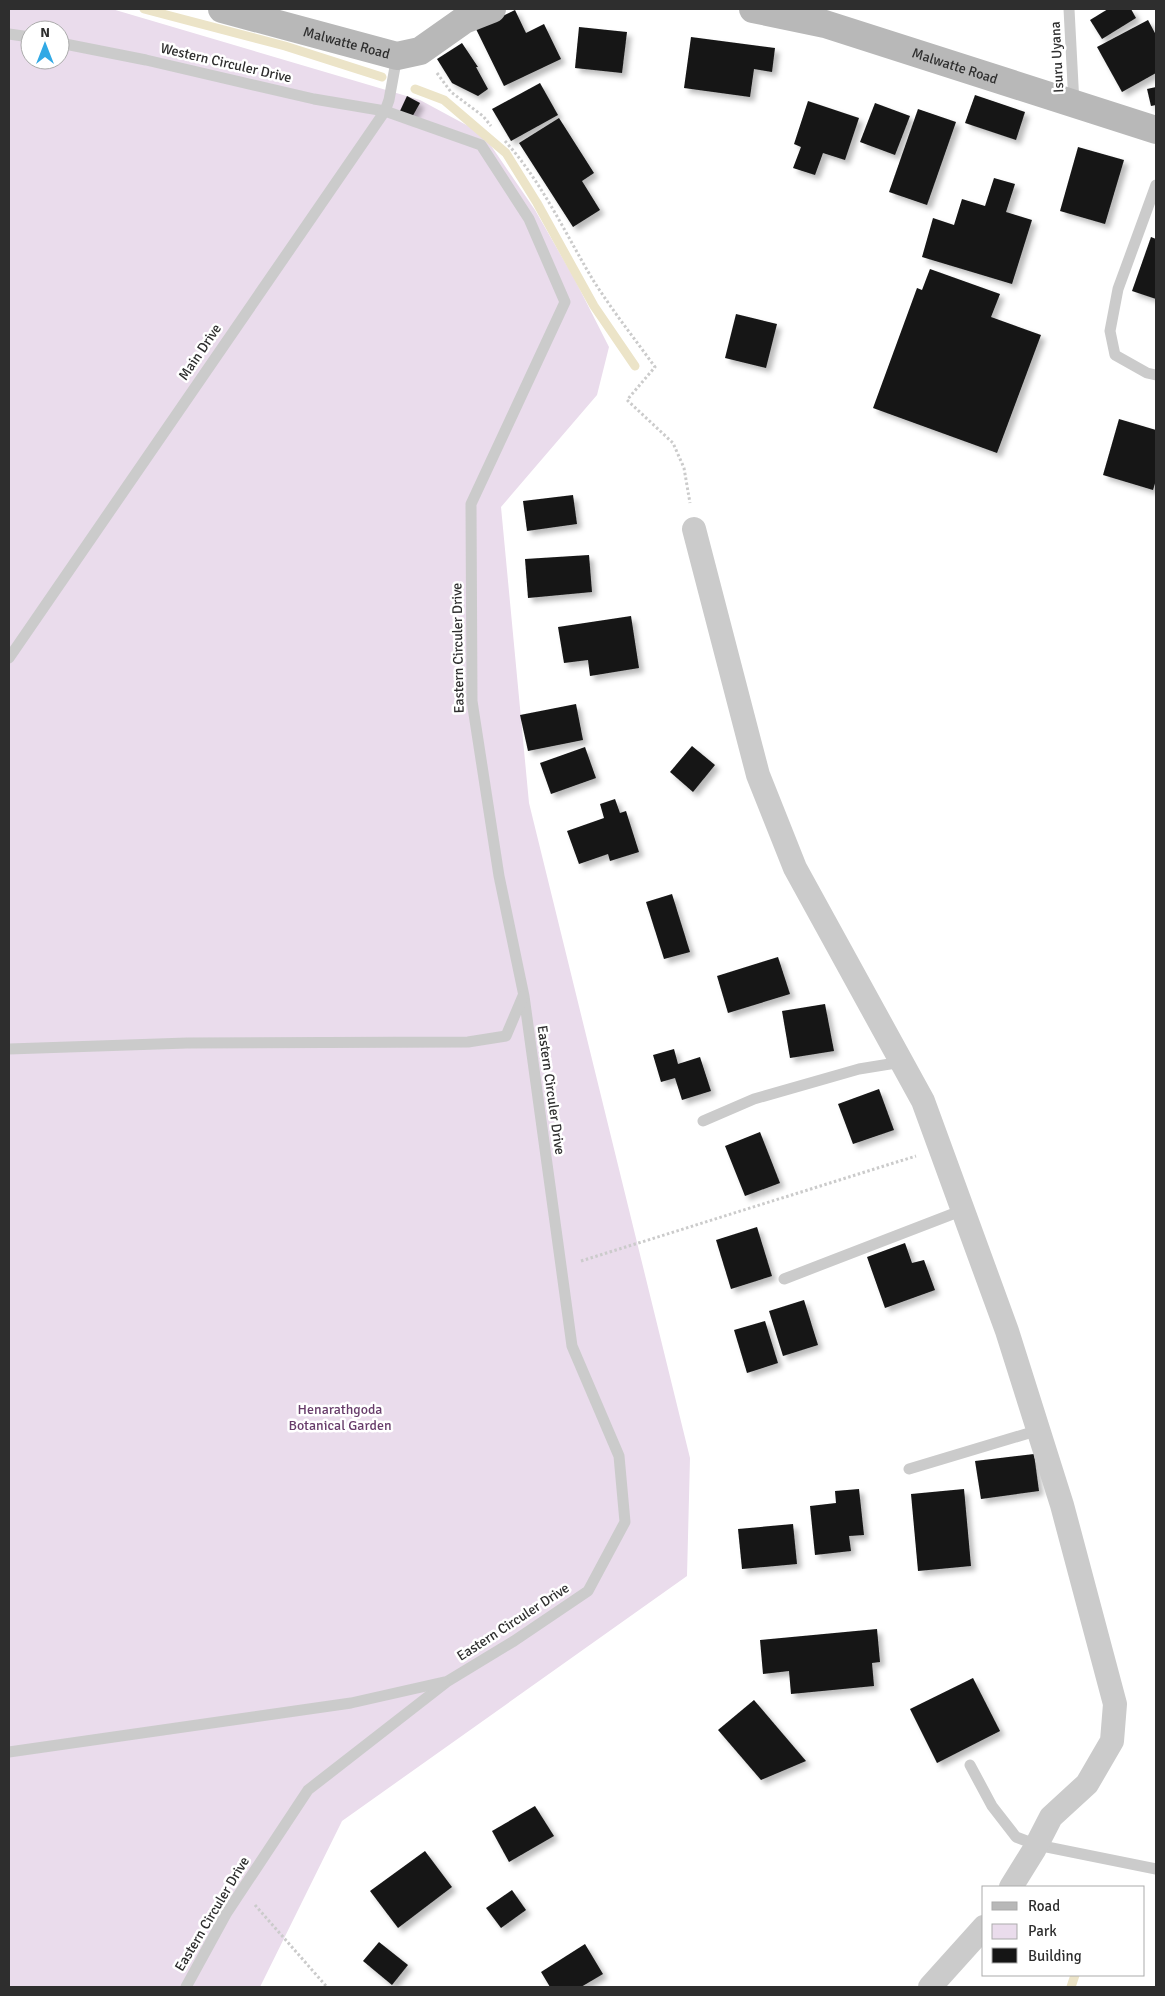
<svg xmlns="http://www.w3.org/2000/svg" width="1165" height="1996" font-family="Signika,sans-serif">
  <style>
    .green { fill: #eadcec; fill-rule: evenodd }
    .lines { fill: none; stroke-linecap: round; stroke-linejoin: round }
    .stream { stroke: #ece4c8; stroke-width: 9 }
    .building { fill: #151515; filter: url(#shadow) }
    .path { stroke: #cbcbcb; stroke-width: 3; stroke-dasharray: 2.5 2.5; stroke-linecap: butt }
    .lane { stroke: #cbcbcb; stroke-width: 11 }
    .street { stroke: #cbcbcb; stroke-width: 24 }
    .secondary { stroke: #b8b8b8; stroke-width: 28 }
    .labels { text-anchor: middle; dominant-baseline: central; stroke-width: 5; stroke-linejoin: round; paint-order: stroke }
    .street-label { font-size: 14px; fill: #2e2e2e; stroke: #fff }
    .park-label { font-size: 14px; fill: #673c6a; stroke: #fff }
  </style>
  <defs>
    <filter id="shadow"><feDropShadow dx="4.5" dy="4.5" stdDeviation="2.5" flood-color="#0004"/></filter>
  </defs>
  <rect width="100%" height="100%" fill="#fff"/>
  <!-- green -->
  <path class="green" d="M9,9H112L420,100L483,134L535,210L574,278L609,347L597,395L501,507L529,803L690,1458L687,1576L342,1821L260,1987H9ZM30,30H60V60H30Z"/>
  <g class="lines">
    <!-- stream -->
    <g class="stream">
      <polyline points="144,9 285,46 382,77"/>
      <polyline points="415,89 444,100 506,153 537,203 594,306 635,366"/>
      <polyline points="1071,1987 1075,1975"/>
    </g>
  </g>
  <!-- building -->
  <g class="building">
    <polygon points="1108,9 1131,9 1136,18 1102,39 1090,20"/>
    <polygon points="515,10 526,33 544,24 561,59 504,86 476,29"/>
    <polygon points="1148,20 1156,35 1156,73 1122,92 1097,47"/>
    <polygon points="579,27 627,32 622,73 575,68"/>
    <polygon points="691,37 775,48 772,72 754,69 750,97 684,88"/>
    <polygon points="462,43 478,67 476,67 488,89 478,96 452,83 437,59"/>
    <polygon points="540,83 558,115 511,141 492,109"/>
    <polygon points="1156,87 1156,105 1151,106 1147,89"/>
    <polygon points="975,95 1025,112 1016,140 965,123"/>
    <polygon points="407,96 420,103 411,119 399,113"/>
    <polygon points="808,101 859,118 845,160 823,153 815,175 793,168 801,147 794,144"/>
    <polygon points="875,103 910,116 895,155 860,142"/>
    <polygon points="918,109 956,122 927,205 889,192"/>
    <polygon points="559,118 594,173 582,181 600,210 573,227 519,143"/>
    <polygon points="1078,147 1124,160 1105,224 1060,211"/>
    <polygon points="994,178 1015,184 1006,212 1032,220 1012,284 922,257 933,218 954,225 962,199 985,206"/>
    <polygon points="1151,237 1156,239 1156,299 1132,291"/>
    <polygon points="930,269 1000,294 991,317 1041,335 997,453 873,408 917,288 922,290"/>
    <polygon points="736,314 777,324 766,368 725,358"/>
    <polygon points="1119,419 1156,430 1156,480 1153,490 1103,475"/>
    <polygon points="573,495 577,524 527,531 523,501"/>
    <polygon points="589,555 592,592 528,598 525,559"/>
    <polygon points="631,616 639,668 590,676 588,660 564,663 558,627"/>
    <polygon points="576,704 583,740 528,751 520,715"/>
    <polygon points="692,746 715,765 693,792 670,772"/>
    <polygon points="585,747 596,778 551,794 540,763"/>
    <polygon points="615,799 620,813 626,811 639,852 610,861 608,854 579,864 567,831 604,818 600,804"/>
    <polygon points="672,894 690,952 664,959 646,902"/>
    <polygon points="778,957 790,994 728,1013 717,976"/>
    <polygon points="825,1004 834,1051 790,1058 782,1011"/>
    <polygon points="674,1049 678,1064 700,1057 711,1091 682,1100 675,1078 661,1082 653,1055"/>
    <polygon points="879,1089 894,1130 853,1144 838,1104"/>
    <polygon points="760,1132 780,1183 745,1196 725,1146"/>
    <polygon points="757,1227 772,1276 731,1289 716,1240"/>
    <polygon points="905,1243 912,1263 924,1260 935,1290 885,1308 867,1257"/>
    <polygon points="804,1300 818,1345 783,1356 769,1311"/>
    <polygon points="765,1321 778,1363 747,1373 734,1330"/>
    <polygon points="1034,1454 1039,1491 981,1499 975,1461"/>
    <polygon points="859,1489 864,1535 849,1536 851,1551 815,1555 810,1506 836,1503 835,1491"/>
    <polygon points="964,1489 971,1566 918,1571 911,1494"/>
    <polygon points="793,1524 797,1564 742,1569 738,1529"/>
    <polygon points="877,1629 880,1662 872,1663 874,1686 791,1694 789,1671 763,1674 760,1640"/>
    <polygon points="973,1678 1000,1731 937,1763 910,1709"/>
    <polygon points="754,1700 806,1761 761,1780 718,1730"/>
    <polygon points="535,1806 554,1836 509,1862 492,1831"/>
    <polygon points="425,1851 452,1887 398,1928 370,1891"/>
    <polygon points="512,1890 526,1910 501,1928 486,1908"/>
    <polygon points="379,1942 408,1965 392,1985 363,1961"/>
    <polygon points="585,1944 603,1974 581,1987 550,1987 541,1972"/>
  </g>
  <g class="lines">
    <!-- path -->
    <g class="path">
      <polyline points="437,73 451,92 483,116 491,126"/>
      <path d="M505,141C542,182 565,233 593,280C612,310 634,338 655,367L627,400L673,443L684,468L690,503"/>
      <polyline points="581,1261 916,1156"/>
      <polyline points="255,1905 327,1987"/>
    </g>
    <!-- lane -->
    <g class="lane">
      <polyline points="1069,9 1074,104"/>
      <polyline points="9,34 30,37"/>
      <polyline points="60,43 146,60 314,99 385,111 481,145 529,219 565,302 471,504 472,701 499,876 524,996 572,1346 619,1456 625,1522 588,1591 514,1641 448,1681 308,1790 226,1914 186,1987"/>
      <polyline points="1156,185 1118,289 1110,331 1115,355 1147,373 1156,375"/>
      <polyline points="9,658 385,111 389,100 397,56"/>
      <polyline points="9,1049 187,1043 468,1042 506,1036 523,996"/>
      <polyline points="703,1121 754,1099 859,1069 902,1062"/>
      <polyline points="784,1279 963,1210"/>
      <polyline points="909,1469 1039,1430"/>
      <polyline points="9,1752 351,1703 444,1682"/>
      <polyline points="970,1765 992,1806 1016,1837 1037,1845 1156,1869"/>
    </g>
    <!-- street -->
    <g class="street">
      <polyline points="694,529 758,775 795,868 923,1101 1007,1331 1062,1505 1115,1704 1112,1741 1087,1784 1051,1817 1034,1850 1011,1887"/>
      <polyline points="930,1987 984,1927"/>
    </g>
    <!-- secondary -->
    <g class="secondary">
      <path id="s1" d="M222,9L397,56L420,51L464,20L492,9"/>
      <path id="s2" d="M753,9L825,24L1156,130"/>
    </g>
  </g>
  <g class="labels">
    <!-- street labels -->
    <g class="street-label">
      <text stroke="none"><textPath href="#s1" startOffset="129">Malwatte Road</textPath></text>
      <text transform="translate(1057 57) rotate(-93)">Isuru Uyana</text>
      <text transform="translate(226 63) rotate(13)">Western Circuler Drive</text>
      <text stroke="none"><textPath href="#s2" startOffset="210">Malwatte Road</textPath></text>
      <text transform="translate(200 352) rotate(-56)">Main Drive</text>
      <text transform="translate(458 648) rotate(-91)">Eastern Circuler Drive</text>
      <text transform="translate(551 1090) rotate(82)">Eastern Circuler Drive</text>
      <text transform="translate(513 1622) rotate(-33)">Eastern Circuler Drive</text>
      <text transform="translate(212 1914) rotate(-59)">Eastern Circuler Drive</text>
    </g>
    <!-- park labels -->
    <g class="park-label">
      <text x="340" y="1409">Henarathgoda<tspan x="340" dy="16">Botanical Garden</tspan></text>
    </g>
  </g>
  <!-- border -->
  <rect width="1165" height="1996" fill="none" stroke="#2e2e2e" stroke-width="20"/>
  <!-- legend -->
  <rect x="982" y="1886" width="162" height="90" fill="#ffffff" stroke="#ababab"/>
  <rect x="992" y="1902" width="25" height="8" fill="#b8b8b8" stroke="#ababab"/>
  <text x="1028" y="1911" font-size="15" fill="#2e2e2e">Road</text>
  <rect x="992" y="1924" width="25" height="15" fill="#eadcec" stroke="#ababab"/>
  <text x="1028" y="1936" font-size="15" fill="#2e2e2e">Park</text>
  <rect x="992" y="1948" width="25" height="15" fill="#151515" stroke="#ababab"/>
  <text x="1028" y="1961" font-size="15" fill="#2e2e2e">Building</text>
  <!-- north arrow -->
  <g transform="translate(45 45)"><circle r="24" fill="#ffffff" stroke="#ababab"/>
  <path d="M0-4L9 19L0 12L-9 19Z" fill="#31a9e5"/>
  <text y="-8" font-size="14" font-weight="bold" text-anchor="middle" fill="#2e2e2e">N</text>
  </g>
</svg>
